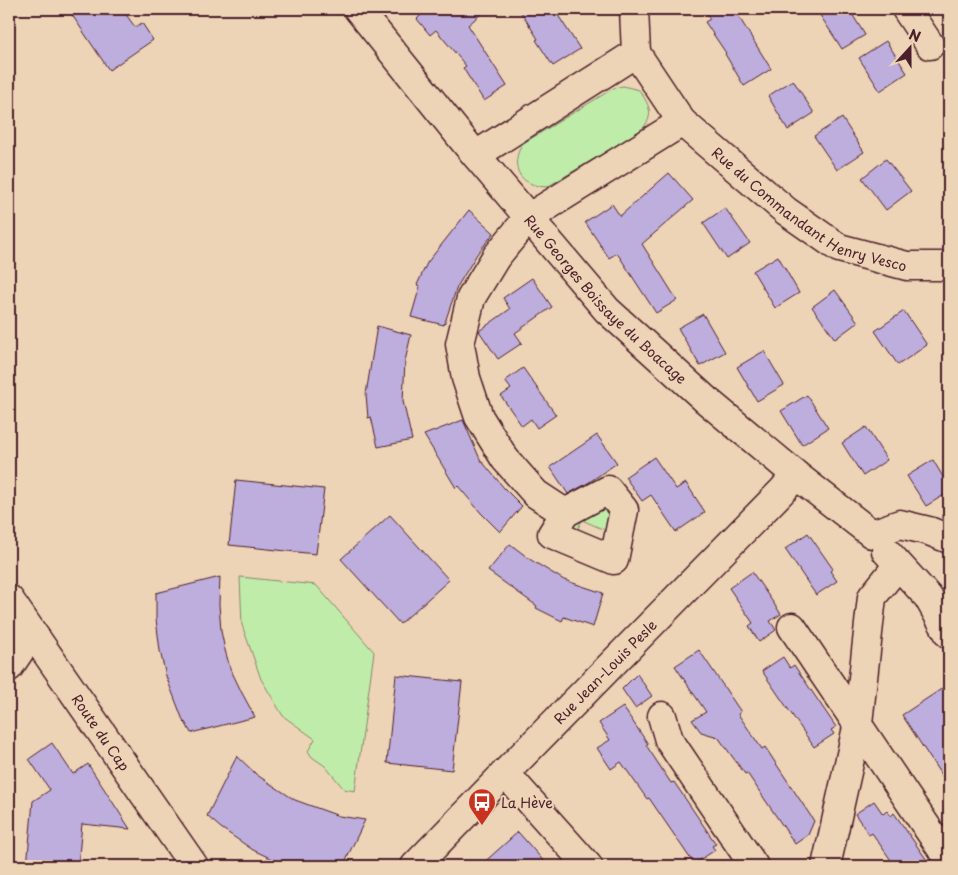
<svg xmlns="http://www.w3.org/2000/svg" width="958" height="875" font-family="'Playpen Sans',sans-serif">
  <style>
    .green { fill: #c0eca9; stroke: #85866a }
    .building { fill: #beaede; stroke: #4a1f2b }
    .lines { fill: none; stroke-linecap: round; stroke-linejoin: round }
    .street-casing { stroke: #4a1f2b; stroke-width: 31 }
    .street { stroke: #eed4b6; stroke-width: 28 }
    .labels { text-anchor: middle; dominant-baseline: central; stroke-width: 4; stroke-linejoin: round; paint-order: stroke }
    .street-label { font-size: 14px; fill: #4a1f2b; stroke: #eed4b6 }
    .poi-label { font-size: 14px; fill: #4a1f2b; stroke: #eed4b6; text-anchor: start }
  </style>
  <rect width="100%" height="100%" fill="#eed4b6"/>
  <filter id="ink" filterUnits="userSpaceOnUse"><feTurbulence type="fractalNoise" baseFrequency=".02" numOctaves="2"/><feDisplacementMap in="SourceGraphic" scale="10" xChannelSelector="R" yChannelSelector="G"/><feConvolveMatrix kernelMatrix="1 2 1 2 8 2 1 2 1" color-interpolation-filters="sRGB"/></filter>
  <g filter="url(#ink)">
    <!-- green -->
    <g class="green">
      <path d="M623,86L639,90C651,107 655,117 639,132L547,187C520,186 509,168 522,144L614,88Z"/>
      <polygon points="603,508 611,517 610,534 601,546 607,531 582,520 575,535 572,533 572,525 575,521"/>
      <polygon points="240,577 316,585 374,652 355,791 344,789 325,766 312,757 308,751 315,739 283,716 261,679 242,625"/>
    </g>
    <!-- building -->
    <g class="building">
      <polygon points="68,9 122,9 135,27 142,23 153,40 109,70"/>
      <polygon points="417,9 487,9 468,25 507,86 484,101 463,68 466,66 436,30 430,35 417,19 422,14"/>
      <polygon points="519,9 554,9 580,49 553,66 536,40 538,39"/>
      <polygon points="704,9 734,9 771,69 744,86 725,54 726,53 705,22 710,19"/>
      <polygon points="816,9 849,9 865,35 842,49"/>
      <polygon points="886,41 907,73 880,91 859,58"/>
      <polygon points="793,80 814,113 788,130 768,96"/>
      <polygon points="842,118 864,152 837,170 814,136"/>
      <polygon points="886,159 911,191 886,210 862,178"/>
      <polygon points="669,173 693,200 642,244 677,300 656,313 617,253 609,258 585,222 612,204 620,216"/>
      <polygon points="725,208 750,243 727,259 703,223"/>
      <polygon points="469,210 494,233 477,254 457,287 444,325 411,317 420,286 417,285 427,263"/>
      <polygon points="778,256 799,293 775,308 753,271"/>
      <polygon points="532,278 552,307 515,333 522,343 498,359 479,331 510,309 503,298"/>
      <polygon points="835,290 858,322 835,339 812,307"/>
      <polygon points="904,311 927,345 898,365 875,331"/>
      <polygon points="703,314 725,352 700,366 678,328"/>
      <polygon points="377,326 411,335 405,361 403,401 412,440 378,447 371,417 368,418 366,394"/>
      <polygon points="764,351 784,385 757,401 737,367"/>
      <polygon points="523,368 556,415 537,428 531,419 522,426 501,396 511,389 505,381"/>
      <polygon points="807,395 828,428 802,445 781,411"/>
      <polygon points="463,420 480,459 504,488 522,506 500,532 481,513 458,486 456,488 424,435"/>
      <polygon points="866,427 887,460 863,476 842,443"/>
      <polygon points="597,435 617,463 588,483 568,494 550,467"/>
      <polygon points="654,457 676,489 686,483 705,512 676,532 651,495 642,501 625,477"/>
      <polygon points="933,460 949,487 949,492 926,506 907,476"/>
      <polygon points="236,480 324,489 316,554 229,545"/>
      <polygon points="390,515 449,580 400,624 341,559"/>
      <polygon points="808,533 833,569 830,571 837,581 816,595 785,549"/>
      <polygon points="510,544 531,560 564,580 603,593 593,627 564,617 562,621 536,608 537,606 488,571"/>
      <polygon points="752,572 781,614 770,621 776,630 759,642 749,626 753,623 729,588"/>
      <polygon points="220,577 219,604 221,631 225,650 230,668 242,693 255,717 191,733 185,722 184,723 166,676 160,651 156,619 156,593"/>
      <polygon points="699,650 741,712 738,714 762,749 765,747 814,821 808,835 795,844 747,773 745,774 718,737 701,732 692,720 706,712 675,666"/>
      <polygon points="783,657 790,668 794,665 836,727 831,730 834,734 814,747 762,671"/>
      <polygon points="637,674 652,696 635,708 622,689"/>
      <polygon points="396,675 462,682 452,770 387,763"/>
      <polygon points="949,684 949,787 902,715"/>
      <polygon points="623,707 648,744 646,745 671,783 674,782 716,844 712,846 715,850 694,864 649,798 647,799 621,762 611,769 597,748 610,740 599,723"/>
      <polygon points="52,743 73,774 88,764 130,829 82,824 78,866 27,866 33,801 50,790 29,759"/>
      <polygon points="237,756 257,775 295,800 339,816 365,820 343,866 287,866 253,850 221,828 207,816"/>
      <polygon points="874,801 883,814 887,811 891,816 894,813 931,866 895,866 872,833 869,835 855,814"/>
      <polygon points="518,832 548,866 480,866"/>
    </g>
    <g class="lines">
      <!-- street casing -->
      <g class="street-casing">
        <g id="street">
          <path id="s1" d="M358,9L468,146L607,310L705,399L796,475L872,534L900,524L929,531L949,539"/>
          <polyline points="634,9 636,53"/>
          <polyline points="906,9 930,45"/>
          <path id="s2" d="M636,53L682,122L786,211L839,248L907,266H949"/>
          <polyline points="476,155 636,53"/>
          <polyline points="565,513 608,490 624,510 614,560 552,534 565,513 536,494 505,459 479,417 466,378 460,344 471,298 496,257 528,218 682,122"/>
          <polyline points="886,551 928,597 949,634"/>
          <path id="s3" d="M9,599L194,866"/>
          <polyline points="792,627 949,860"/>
          <polyline points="9,667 32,633"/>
          <polyline points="662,716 669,740 754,866"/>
          <polyline points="505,773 588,866"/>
          <path id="s4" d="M415,866L505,773L783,490L796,475"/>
          <polyline points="826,866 858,723 872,597 898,565"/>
        </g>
      </g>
      <!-- street -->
      <use href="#street" class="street"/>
    </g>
  </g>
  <!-- icons -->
  <defs>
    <g id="bus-pin" transform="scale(1.4375)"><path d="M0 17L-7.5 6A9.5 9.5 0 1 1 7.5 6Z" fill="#c8321e" stroke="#eed4b6"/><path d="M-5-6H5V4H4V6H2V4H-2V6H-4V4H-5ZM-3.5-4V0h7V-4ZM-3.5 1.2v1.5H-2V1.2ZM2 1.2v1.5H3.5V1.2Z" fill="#fff"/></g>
  </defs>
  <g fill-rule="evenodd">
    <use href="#bus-pin" x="482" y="802"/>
  </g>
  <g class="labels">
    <!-- street labels -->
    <g class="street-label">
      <text stroke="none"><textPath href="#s2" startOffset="240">Rue du Commandant Henry Vesco</textPath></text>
      <text stroke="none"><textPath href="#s1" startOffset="382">Rue Georges Boissaye du Boacage</textPath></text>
      <text stroke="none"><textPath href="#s4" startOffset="272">Rue Jean-Louis Pesle</textPath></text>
      <text stroke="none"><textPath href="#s3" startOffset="162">Route du Cap</textPath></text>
    </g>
    <!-- poi labels -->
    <g class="poi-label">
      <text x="501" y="802">La Hève</text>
    </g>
  </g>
  <!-- margin -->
  <rect width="958" height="875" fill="none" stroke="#eed4b6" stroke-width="30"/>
  <rect x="15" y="15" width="928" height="845" fill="none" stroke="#4a1f2b" stroke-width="2" filter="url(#ink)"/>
  <!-- north arrow -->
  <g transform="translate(910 48) rotate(21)" stroke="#eed4b6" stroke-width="4" paint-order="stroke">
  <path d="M0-4L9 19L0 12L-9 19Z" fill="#4a1f2b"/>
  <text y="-8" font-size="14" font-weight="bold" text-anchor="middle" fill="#4a1f2b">N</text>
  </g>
</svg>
